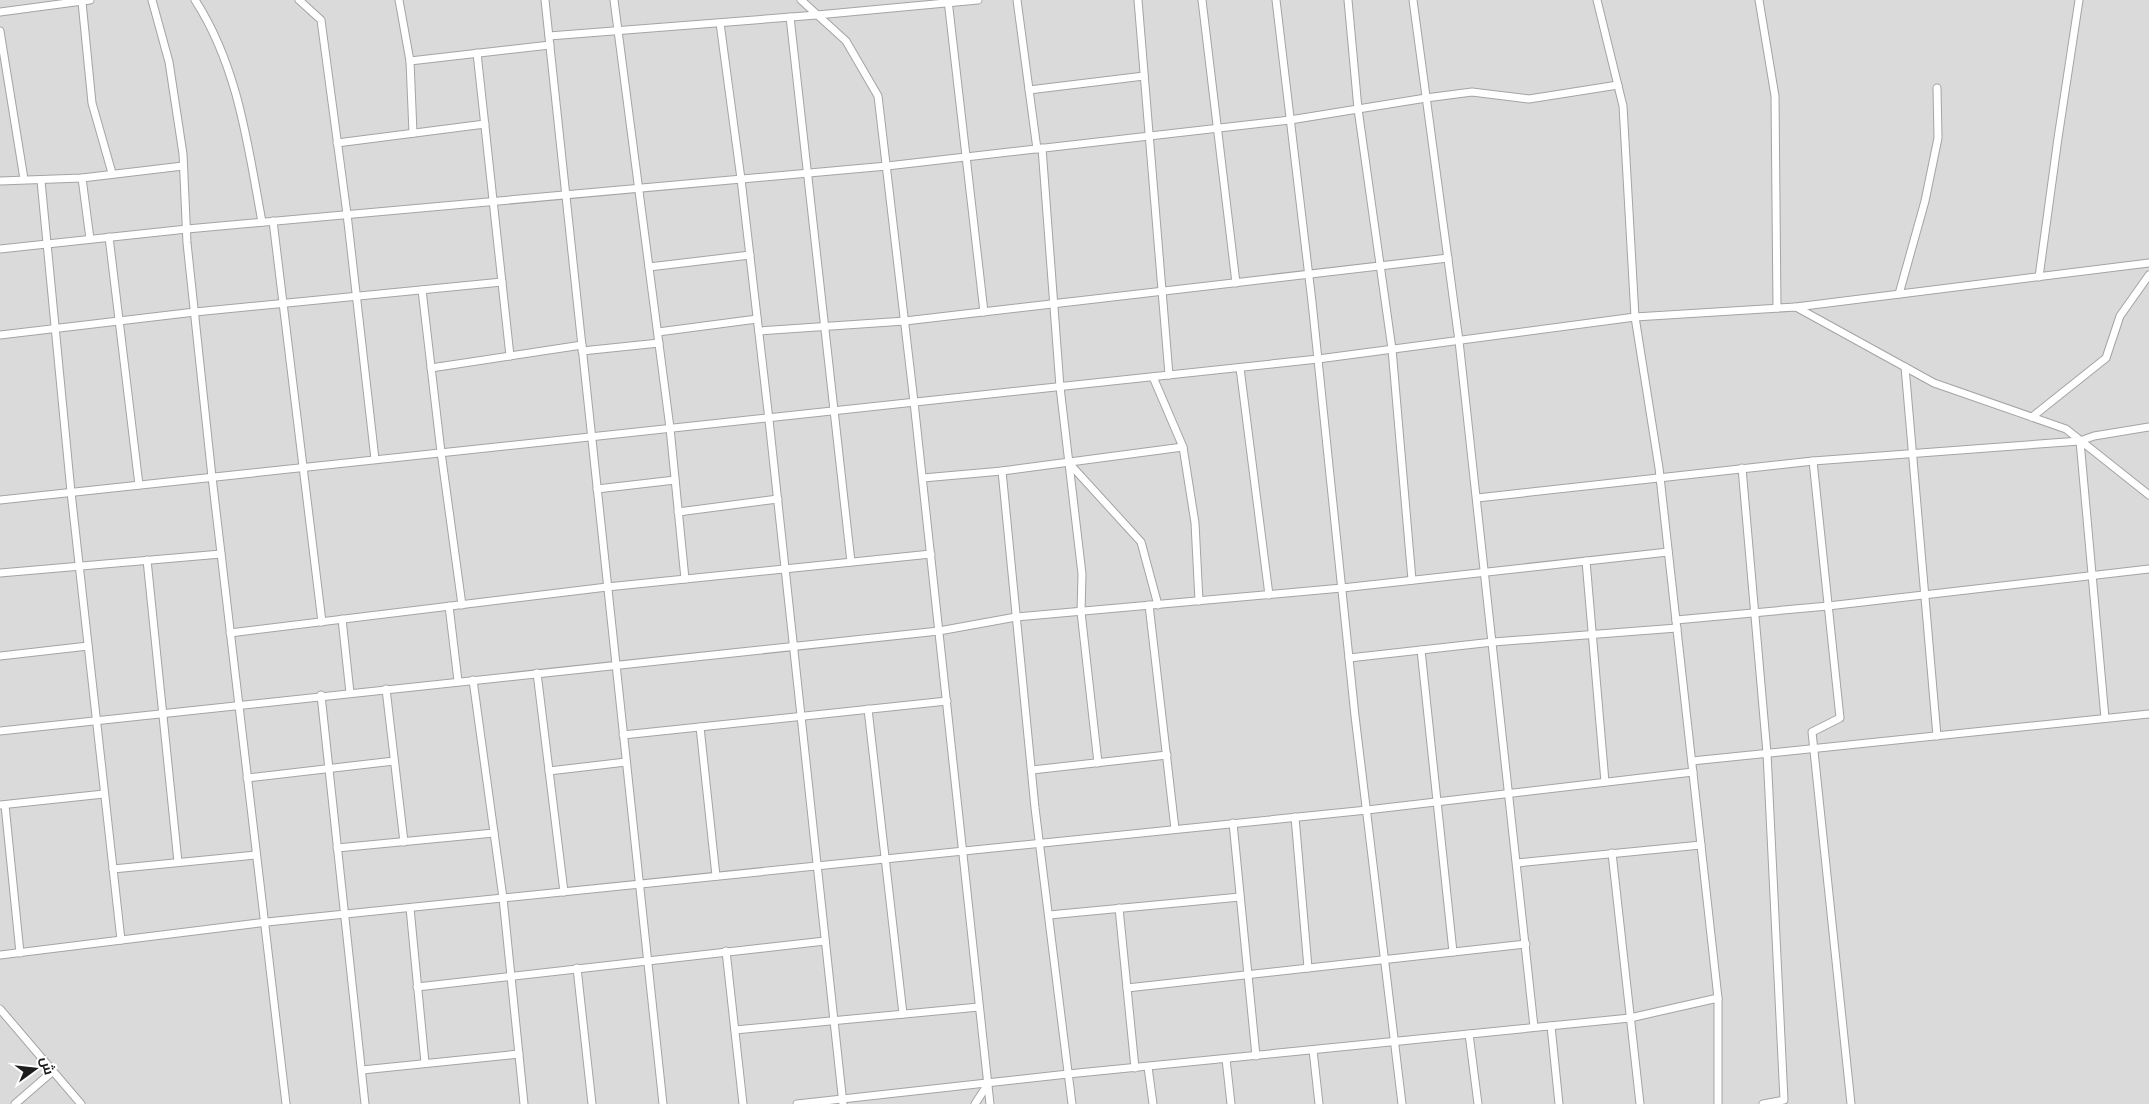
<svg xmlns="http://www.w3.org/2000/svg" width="2149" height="1104" font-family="'Source Sans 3',Cairo,sans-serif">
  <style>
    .residential { fill: #dbdada }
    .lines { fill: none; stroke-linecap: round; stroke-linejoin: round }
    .minor-casing { stroke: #a4a4a4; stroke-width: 9 }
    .minor { stroke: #fff; stroke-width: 7 }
  </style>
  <rect width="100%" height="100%" fill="#efeae2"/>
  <!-- residential -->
  <rect class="residential" x="0" y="0" width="2149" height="1104"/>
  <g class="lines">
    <!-- minor casing -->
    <g class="minor-casing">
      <g id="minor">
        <polyline points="152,0 169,62 183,154 187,243 212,477 286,1104"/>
        <path d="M195,0C238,66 248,146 262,222"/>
        <polyline points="299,0 321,20 347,214 375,459"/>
        <polyline points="399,0 410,61 413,133"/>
        <polyline points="545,0 663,1104"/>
        <polyline points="614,0 670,428 685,579"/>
        <polyline points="801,0 846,41 878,96 914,402 990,1104"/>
        <polyline points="948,0 984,312"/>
        <polyline points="1017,0 1037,149"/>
        <polyline points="1138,0 1169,375"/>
        <polyline points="1202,0 1236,283"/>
        <polyline points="1276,0 1312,302 1355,716 1402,1104"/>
        <polyline points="1348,0 1358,109 1392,349 1412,580"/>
        <polyline points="1413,0 1459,341 1534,1027"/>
        <polyline points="1597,0 1623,106 1635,317 1659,468 1718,998 1718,1104"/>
        <polyline points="1759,0 1775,96 1777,308"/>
        <polyline points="82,2 92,103 112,173"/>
        <polyline points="0,12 90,0"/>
        <polyline points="790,17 851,562"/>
        <polyline points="720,23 741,179 769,420 843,1104"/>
        <polyline points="0,31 24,179"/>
        <polyline points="549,36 817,15 978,0"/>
        <polyline points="477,53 510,356"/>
        <polyline points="410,61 550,45"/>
        <polyline points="1029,90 1144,76"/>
        <polyline points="337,143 485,124"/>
        <polyline points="1042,148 1060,387 1082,574 1081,612 1098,763"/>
        <polyline points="82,178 90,239"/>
        <polyline points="0,181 82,178 183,166"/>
        <polyline points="41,181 71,492 121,940"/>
        <polyline points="273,221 322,622"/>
        <polyline points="109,237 139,485"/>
        <polyline points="0,249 187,229 887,166 1290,120 1426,98 1472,92 1529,99 1618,85"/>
        <polyline points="649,267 750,255"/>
        <polyline points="2039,277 2058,138 2079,0"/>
        <polyline points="422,290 441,452 462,605"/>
        <polyline points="1899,294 1925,201 1938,138 1937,88"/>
        <polyline points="1796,307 2149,263"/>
        <polyline points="759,331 905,321 1448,258"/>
        <polyline points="658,332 757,319"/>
        <polyline points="0,335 195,312 502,282"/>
        <polyline points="582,351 659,343"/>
        <polyline points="1905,367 1937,736"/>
        <polyline points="431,368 582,345"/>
        <polyline points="1240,368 1269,595"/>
        <polyline points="1153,377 1183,447 1195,523 1199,601"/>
        <polyline points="2032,417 2106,358 2120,316 2149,275"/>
        <polyline points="2080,441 2105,718"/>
        <polyline points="1813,461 1840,718 1812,732 1851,1104"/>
        <polyline points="1068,462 1141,542 1158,605"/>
        <polyline points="1742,468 1767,753 1784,1100 1763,1104"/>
        <polyline points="1002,471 1035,808 1072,1104"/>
        <polyline points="923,478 1002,471 1183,447"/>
        <polyline points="597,489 675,480"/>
        <polyline points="1477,498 1813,461 2080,441 2094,436 2149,427"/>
        <polyline points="0,500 1318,359 1635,317 1796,307 1934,383 2066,429 2149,495"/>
        <polyline points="678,512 778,499"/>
        <polyline points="147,560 178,862"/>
        <polyline points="1586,561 1605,782"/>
        <polyline points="0,573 221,554"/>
        <polyline points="1149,605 1175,829"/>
        <polyline points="449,606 458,681"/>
        <polyline points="342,619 350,693"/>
        <polyline points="1676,620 1828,606 2149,569"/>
        <polyline points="230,633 607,587 931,554"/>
        <polyline points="1421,650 1453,952"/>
        <polyline points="0,656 88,646"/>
        <polyline points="1349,658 1493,642 1677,628"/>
        <polyline points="537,673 564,892"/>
        <polyline points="473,680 503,898 524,1104"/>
        <polyline points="386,689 404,842"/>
        <polyline points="321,695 365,1104"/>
        <polyline points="868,709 903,1014"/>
        <polyline points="700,727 716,876"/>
        <polyline points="0,731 939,631 1016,617 1342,588 1668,552"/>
        <polyline points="623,735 947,701"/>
        <polyline points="1692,761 2149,714"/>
        <polyline points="1032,770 1167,755"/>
        <polyline points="549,771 626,762"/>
        <polyline points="247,778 394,761"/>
        <polyline points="0,805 104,794"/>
        <polyline points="5,805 20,953"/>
        <polyline points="1295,817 1308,968"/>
        <polyline points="1233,823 1256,1056"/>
        <polyline points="337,848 494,833"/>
        <polyline points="1612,853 1640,1104"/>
        <polyline points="1517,863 1701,845"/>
        <polyline points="113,869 256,855"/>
        <polyline points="410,908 425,1063"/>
        <polyline points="1119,908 1135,1068"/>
        <polyline points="1049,915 1240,897"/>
        <polyline points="726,951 743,1104"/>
        <polyline points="0,955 267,922 1367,810 1693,772"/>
        <polyline points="577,968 592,1104"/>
        <polyline points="417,987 825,941"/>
        <polyline points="1127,988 1526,944"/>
        <polyline points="0,1009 81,1104"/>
        <polyline points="1551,1026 1559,1104"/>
        <polyline points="735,1030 979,1007"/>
        <polyline points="1469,1034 1478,1104"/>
        <polyline points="1313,1050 1319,1104"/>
        <polyline points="1226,1059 1231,1104"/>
        <polyline points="1148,1067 1153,1104"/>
        <polyline points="362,1070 519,1054"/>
        <polyline points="15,1104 53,1071"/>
        <polyline points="797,1104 1068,1074 1630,1018 1718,998"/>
        <polyline points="975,1104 988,1084"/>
      </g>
    </g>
    <!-- minor -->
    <use href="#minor" class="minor"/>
  </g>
  <!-- north arrow -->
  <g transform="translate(35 1069) rotate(75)" stroke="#ffffff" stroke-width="4" paint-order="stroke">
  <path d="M0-4L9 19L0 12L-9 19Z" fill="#1d1d1d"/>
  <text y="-8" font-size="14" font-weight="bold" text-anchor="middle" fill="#1d1d1d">ش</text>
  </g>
</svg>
